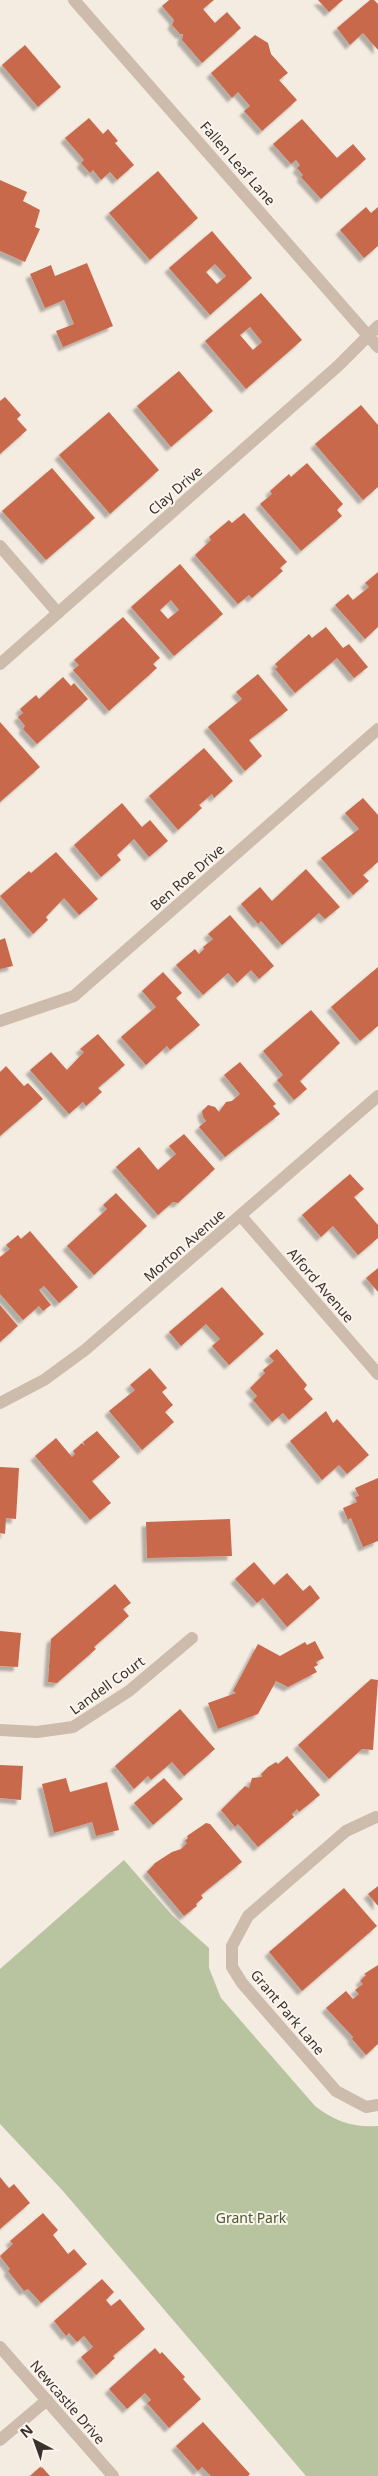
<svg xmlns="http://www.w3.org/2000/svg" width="378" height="2476" font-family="'Noto Sans',sans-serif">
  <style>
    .green { fill: #b8c4a0 }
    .building { fill: #c8694b; fill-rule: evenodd; filter: url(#shadow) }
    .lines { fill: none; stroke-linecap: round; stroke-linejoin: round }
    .minor { stroke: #cdbbac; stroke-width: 12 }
    .labels { text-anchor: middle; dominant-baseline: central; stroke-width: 4; stroke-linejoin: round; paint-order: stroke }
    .street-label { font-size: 14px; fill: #3b302b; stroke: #fbf5ee }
    .park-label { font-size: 14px; fill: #4a5a2e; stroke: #fbf5ee }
  </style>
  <defs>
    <filter id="shadow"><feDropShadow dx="-4.5" dy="4.5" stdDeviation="1" flood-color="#0004"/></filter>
  </defs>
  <rect width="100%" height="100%" fill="#f4ebe1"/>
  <!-- green -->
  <path class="green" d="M124,1860L172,1915L209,1948V1968L221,1998L315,2106C334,2121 354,2128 378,2126V2476H306L63,2191L0,2124V1969Z"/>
  <!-- building -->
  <g class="building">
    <polygon points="169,0 214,0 203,9 215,23 227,12 241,28 202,63 182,40 183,34 180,34 172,25 174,20 162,6"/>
    <polygon points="318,0 343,0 329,12"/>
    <polygon points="370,0 374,0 378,4 378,50 363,33 350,45 337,28"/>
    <polygon points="255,35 268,43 271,54 288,73 279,80 297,100 262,131 244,111 250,106 238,92 232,98 211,73"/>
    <polygon points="25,45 61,87 38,107 2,65"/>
    <polygon points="89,118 103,134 108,129 118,141 115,143 134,165 117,180 110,172 101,180 93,170 90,173 81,163 84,160 65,138"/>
    <polygon points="302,119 337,158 353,144 366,159 321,199 301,177 303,175 297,168 300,165 296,160 291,164 273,144"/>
    <polygon points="158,171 198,218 150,260 109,213"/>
    <polygon points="0,180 27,192 23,201 40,210 35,227 40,229 25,262 0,251"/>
    <polygon points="366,207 371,213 378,207 378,246 364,258 340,230"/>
    <path d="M212,231L252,278L210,315L169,268ZM215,264L226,276L217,284L206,272Z"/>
    <polygon points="87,263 113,326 63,347 56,331 74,324 64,300 45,308 30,274 51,265 55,276"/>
    <path d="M261,293L302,340L246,389L205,341ZM250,327L262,342L253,350L240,335Z"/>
    <polygon points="179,371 213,411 171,447 137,406"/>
    <polygon points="5,397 21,415 17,419 27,430 0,454 0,401"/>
    <polygon points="361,405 378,425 378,487 363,500 315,444"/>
    <polygon points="109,412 159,470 110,514 59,455"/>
    <polygon points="307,463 343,504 337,510 342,516 301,551 260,504 272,494 270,491 289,474 291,477"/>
    <polygon points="52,468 95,518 46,560 2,511"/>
    <polygon points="244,513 287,562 280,568 283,571 252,598 249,595 238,604 195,555 211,540 209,537 229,520 232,523"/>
    <path d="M180,564L223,614L174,656L131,607ZM171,600L179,610L168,619L160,610Z"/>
    <polygon points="378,572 378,627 365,639 335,605 348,594 353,600 369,587 365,583"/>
    <polygon points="123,617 160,658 153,664 157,668 109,711 73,670 79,665 74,660"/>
    <polygon points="326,627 343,648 349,644 368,667 354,678 337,658 295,693 275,669 278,667 275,664 309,634 312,638"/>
    <polygon points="258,674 288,710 249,740 262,756 245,771 208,727 242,699 236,692"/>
    <polygon points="63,677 71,686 74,683 88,699 37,744 23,729 25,726 18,717 23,713 20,709 36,695 39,699"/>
    <polygon points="0,722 40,767 0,802"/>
    <polygon points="204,748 233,781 214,798 212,794 199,805 202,808 178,830 149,796"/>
    <polygon points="363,798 378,815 378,862 363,875 369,881 353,895 321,858 359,829 345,813"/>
    <polygon points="122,803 142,827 150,820 168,841 149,857 134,839 117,855 121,860 101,877 74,845"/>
    <polygon points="56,852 98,899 79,915 64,898 46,917 48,920 33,934 0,896 29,871 31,873"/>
    <polygon points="306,869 340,907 325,919 319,913 282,945 261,921 258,924 241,904 260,887 272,901"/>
    <polygon points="230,915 274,966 259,979 251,970 237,983 228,973 203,995 176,965 195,949 199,954 204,949 203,947 213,939 208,934"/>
    <polygon points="5,938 13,966 0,969 0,940"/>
    <polygon points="378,967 378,1026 360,1041 331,1007"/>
    <polygon points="163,972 182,993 176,998 200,1025 170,1050 167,1046 146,1065 121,1037 156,1007 142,991"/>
    <polygon points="311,1010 340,1043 300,1081 307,1089 294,1100 277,1080 283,1075 263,1051"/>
    <polygon points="98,1034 125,1065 98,1088 102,1092 86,1106 83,1102 69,1114 30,1070 51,1052 67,1070 84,1052 80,1049"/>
    <polygon points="240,1062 276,1104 273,1106 280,1114 225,1157 199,1127 206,1121 203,1117 202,1111 208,1105 215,1107 219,1112 226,1102 232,1101 240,1094 224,1075"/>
    <polygon points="6,1066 24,1086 28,1083 43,1099 0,1136 0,1072"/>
    <polygon points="184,1134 215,1169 178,1203 173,1202 158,1215 116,1167 139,1147 158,1170 176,1154 169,1146"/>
    <polygon points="350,1174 364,1189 354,1197 378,1225 378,1238 358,1255 333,1226 321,1237 302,1215"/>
    <polygon points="116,1193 147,1226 94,1275 67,1246 107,1209 103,1205"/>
    <polygon points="30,1231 78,1287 59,1303 44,1286 39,1290 51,1305 43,1311 39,1306 23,1320 0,1294 0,1257 10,1249 6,1245 18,1235 21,1239"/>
    <polygon points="378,1268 378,1292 366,1278"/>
    <polygon points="222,1287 264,1334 229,1365 212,1346 220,1339 206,1324 181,1346 169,1332"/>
    <polygon points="0,1305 18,1326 0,1342"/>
    <polygon points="277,1349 307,1385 304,1389 313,1399 289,1420 283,1413 272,1422 253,1400 257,1396 250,1388 265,1373 263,1370 274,1361 269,1356"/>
    <polygon points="150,1368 167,1388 162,1392 173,1405 165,1412 174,1422 142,1450 109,1411 135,1390 130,1385"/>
    <polygon points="326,1411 333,1423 337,1419 369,1455 347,1474 339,1465 322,1480 290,1441"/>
    <polygon points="97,1431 120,1457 92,1481 111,1503 90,1520 35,1456 56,1438 72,1457 75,1454 73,1451 82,1443 85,1446 83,1442"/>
    <polygon points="0,1467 19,1468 16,1519 6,1518 5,1534 0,1533"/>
    <polygon points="378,1478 378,1541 363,1547 351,1518 348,1520 343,1508 357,1502 355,1497 359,1496 355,1488"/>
    <polygon points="230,1519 232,1556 147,1558 146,1522"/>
    <polygon points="254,1562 274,1585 287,1573 303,1591 310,1585 320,1598 287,1627 263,1598 257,1603 235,1579"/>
    <polygon points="115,1584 131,1603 123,1609 129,1616 94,1647 96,1649 57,1683 48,1682 51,1639"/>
    <polygon points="0,1631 21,1633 18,1667 0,1666"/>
    <polygon points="315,1641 324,1658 316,1662 318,1665 314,1667 317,1672 288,1687 276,1681 258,1714 218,1729 208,1703 236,1693 233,1691 258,1644 280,1656 305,1642 307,1645"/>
    <polygon points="371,1679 378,1680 373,1750 362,1749 329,1779 298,1745"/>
    <polygon points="180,1709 215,1749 184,1776 172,1762 151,1780 148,1776 134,1789 115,1766"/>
    <polygon points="287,1756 320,1795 299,1812 297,1809 292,1814 294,1817 258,1847 238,1824 235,1827 221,1810 245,1786 249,1788 252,1778 262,1777 261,1774 268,1767 276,1762 278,1764"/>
    <polygon points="0,1765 23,1766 21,1800 0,1798"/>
    <polygon points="66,1778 70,1792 107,1782 119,1830 96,1836 92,1822 54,1833 42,1784"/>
    <polygon points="164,1778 183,1799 153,1825 134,1803"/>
    <polygon points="206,1823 210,1824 242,1862 201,1895 203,1898 196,1904 197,1906 184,1916 147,1872 155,1863 172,1852 181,1849 187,1843 185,1841 188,1838 187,1836"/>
    <polygon points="378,1886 378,1906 368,1894"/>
    <polygon points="344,1888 377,1926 302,1991 269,1952"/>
    <polygon points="378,1965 378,2044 366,2055 352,2039 353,2037 326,2008 346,1991 353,1999 359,1994 355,1990 363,1984 360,1981 366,1975 364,1974"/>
    <polygon points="0,2177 9,2188 14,2184 30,2203 0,2229"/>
    <polygon points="43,2213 58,2230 53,2235 68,2254 74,2249 87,2264 41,2303 28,2289 24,2291 8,2271 10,2269 0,2256 13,2244 10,2241"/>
    <polygon points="102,2279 114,2292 106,2300 111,2306 120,2299 145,2329 113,2356 115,2358 96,2375 81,2357 93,2347 84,2336 77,2342 69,2333 66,2336 54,2321"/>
    <polygon points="155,2348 160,2354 162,2352 185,2377 183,2379 201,2399 169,2428 147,2403 151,2400 145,2393 127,2409 109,2389"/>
    <polygon points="203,2422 250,2474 248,2476 211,2476 202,2467 198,2471 176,2446"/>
    <polygon points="41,2466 50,2476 30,2476"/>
  </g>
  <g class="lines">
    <!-- minor -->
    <g class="minor">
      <polyline points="74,0 378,347"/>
      <polyline points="0,546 58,613"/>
      <polyline points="0,664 338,366 378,326"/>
      <polyline points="0,1021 74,996 378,729"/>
      <polyline points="241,1216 378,1374"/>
      <polyline points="0,1403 44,1380 85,1350 378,1096"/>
      <polyline points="0,1730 37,1732 73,1727 129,1691 192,1638"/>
      <polyline points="376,1817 346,1831 248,1916 232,1946 232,1967 242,1983 336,2091 366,2107 378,2105"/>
      <polyline points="0,2347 113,2476"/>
      <polyline points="0,2440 47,2400"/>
    </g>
  </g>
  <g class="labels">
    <!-- street labels -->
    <g class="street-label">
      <text transform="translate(238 163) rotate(49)">Fallen Leaf Lane</text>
      <text transform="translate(175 490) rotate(-41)">Clay Drive</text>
      <text transform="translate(187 877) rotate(-41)">Ben Roe Drive</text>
      <text transform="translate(184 1245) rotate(-41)">Morton Avenue</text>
      <text transform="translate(321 1285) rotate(49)">Alford Avenue</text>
      <text transform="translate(107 1685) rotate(-36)">Landell Court</text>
      <text transform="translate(288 2012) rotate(50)">Grant Park Lane</text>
      <text transform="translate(68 2402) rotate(49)">Newcastle Drive</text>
    </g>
    <!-- park labels -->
    <g class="park-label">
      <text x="251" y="2217">Grant Park</text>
    </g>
  </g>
  <!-- north arrow -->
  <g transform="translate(35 2441) rotate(319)" stroke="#fbf5ee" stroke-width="4" paint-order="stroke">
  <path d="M0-4L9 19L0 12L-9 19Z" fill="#3b302b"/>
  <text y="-8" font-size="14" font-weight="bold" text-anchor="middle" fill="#3b302b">N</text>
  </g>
</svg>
